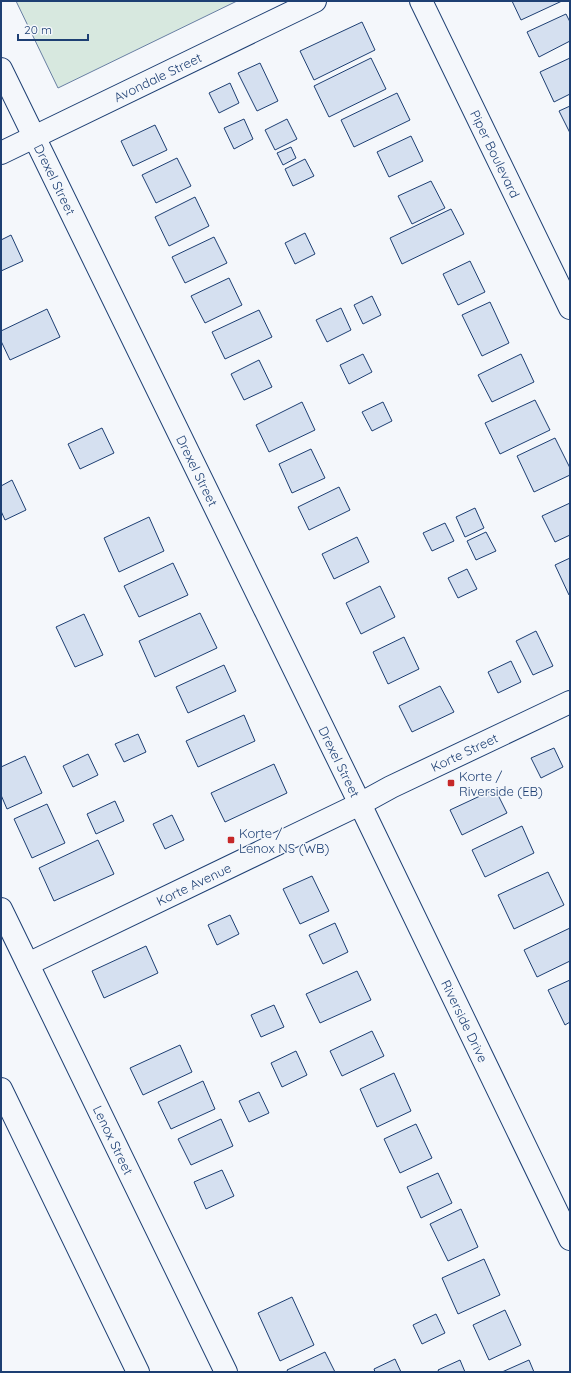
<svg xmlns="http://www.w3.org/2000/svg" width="571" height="1373" font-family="Quicksand,sans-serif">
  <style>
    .green { fill: #d7e8df; stroke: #687fa3 }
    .building { fill: #d5e0f0; stroke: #1d3f73 }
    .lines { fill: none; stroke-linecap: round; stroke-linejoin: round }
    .minor-casing { stroke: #1d3f73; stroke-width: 24 }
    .minor { stroke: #f4f7fb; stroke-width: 22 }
    .poi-dot { fill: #c62828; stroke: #f4f7fb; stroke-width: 1.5 }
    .labels { text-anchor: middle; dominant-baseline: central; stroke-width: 3; stroke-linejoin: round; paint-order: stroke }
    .street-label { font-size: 13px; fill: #1d3f73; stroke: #f4f7fb }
    .poi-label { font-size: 13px; fill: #1d3f73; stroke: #f4f7fb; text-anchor: start }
  </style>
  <rect width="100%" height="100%" fill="#f4f7fb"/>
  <!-- green -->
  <polygon class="green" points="16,1 237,1 58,88"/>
  <!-- building -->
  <g class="building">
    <polygon points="512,1 562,1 521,20"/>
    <polygon points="566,14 570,22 570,41 539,57 527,32"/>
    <polygon points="362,22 375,50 314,80 300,51"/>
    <polygon points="371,58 386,89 329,117 314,86"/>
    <polygon points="570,58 570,94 554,102 540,72"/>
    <polygon points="260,63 278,101 257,111 238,73"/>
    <polygon points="230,83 239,103 219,113 209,93"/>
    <polygon points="397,93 410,120 354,147 341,120"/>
    <polygon points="570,106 570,133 559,111"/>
    <polygon points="244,119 253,139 234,149 224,128"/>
    <polygon points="287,119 297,139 275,150 265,130"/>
    <polygon points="155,125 167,150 133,166 121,141"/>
    <polygon points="411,136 423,161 389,177 377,152"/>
    <polygon points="291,147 296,158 283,165 277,153"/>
    <polygon points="177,158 191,186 156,203 142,175"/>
    <polygon points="305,159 314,176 293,186 285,169"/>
    <polygon points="431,181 445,208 412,224 398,196"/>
    <polygon points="195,197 209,226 169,246 155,217"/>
    <polygon points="451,209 464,234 402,264 390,238"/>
    <polygon points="305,233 315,254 295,264 285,243"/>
    <polygon points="11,235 23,261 1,271 1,240"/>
    <polygon points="214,237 227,263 185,283 172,257"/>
    <polygon points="470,261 485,292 458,305 443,274"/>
    <polygon points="229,278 242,305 205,323 191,296"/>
    <polygon points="372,296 381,315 363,324 354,305"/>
    <polygon points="490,302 509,343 482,356 462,315"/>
    <polygon points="341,308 351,330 327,342 316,320"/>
    <polygon points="47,309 60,337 10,360 1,341 1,331"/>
    <polygon points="259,310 272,337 225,359 212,332"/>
    <polygon points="363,354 372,372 349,384 340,365"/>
    <polygon points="521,354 534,382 492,402 478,375"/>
    <polygon points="259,360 272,387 244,400 231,374"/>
    <polygon points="535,400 550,430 500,454 485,423"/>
    <polygon points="302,402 315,430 269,452 256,425"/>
    <polygon points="383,402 392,421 372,431 362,412"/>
    <polygon points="102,428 114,453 80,469 68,444"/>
    <polygon points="555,438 570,468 570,475 534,492 517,456"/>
    <polygon points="311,449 325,478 292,493 279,464"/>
    <polygon points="12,480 26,510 5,520 1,511 1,486"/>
    <polygon points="339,487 350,510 309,530 298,507"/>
    <polygon points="570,503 570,535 555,542 542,516"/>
    <polygon points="475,508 484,528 465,537 456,517"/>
    <polygon points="149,517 164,551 119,572 104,538"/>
    <polygon points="445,523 454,541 432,551 423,533"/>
    <polygon points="486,532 496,551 476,560 467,541"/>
    <polygon points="357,537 369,562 334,579 322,554"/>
    <polygon points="570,558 570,595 569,595 555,565"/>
    <polygon points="173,563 188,595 139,617 124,586"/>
    <polygon points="467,569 477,589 458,598 448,578"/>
    <polygon points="380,586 395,617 361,634 346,603"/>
    <polygon points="200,613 217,648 155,677 139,641"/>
    <polygon points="84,614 103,655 75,667 56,627"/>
    <polygon points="536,631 553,666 533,675 516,641"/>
    <polygon points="404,637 419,669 388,684 373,652"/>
    <polygon points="511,661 521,682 498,693 488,672"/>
    <polygon points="224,665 236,691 188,713 176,687"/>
    <polygon points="440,686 454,712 412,732 399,706"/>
    <polygon points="244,715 255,741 198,767 186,741"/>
    <polygon points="138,734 146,752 124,762 115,744"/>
    <polygon points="554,748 563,767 541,778 531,758"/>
    <polygon points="88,754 98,775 73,787 63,766"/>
    <polygon points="25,756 42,793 7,809 1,795 1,767"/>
    <polygon points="274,764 287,793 225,822 211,793"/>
    <polygon points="495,789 507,813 462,835 450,810"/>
    <polygon points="115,801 124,821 96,834 87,814"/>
    <polygon points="47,804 65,843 32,858 14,819"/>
    <polygon points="172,815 184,840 165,849 153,824"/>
    <polygon points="522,826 534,853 485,877 472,850"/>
    <polygon points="98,840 114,874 54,901 39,868"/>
    <polygon points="548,872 564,905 514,929 498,895"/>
    <polygon points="312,876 329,911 300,924 283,889"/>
    <polygon points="230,915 239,934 217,945 208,925"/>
    <polygon points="335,923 348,952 323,964 309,935"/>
    <polygon points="570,928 570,961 537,977 524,950"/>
    <polygon points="146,946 158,973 104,998 92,971"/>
    <polygon points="357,971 371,1000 320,1023 306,994"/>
    <polygon points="570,980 570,1022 565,1025 548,990"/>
    <polygon points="274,1005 284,1027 261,1037 251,1015"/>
    <polygon points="372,1031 384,1056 342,1076 330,1051"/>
    <polygon points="180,1045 192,1072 143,1095 130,1068"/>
    <polygon points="296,1051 307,1075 282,1087 271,1063"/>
    <polygon points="394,1073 411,1111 377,1127 360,1089"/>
    <polygon points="203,1081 215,1109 171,1129 158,1102"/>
    <polygon points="259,1092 269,1113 249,1122 239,1101"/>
    <polygon points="221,1119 233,1146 191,1165 178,1139"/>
    <polygon points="416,1124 432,1158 400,1173 384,1139"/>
    <polygon points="222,1170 234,1196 206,1209 194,1182"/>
    <polygon points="438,1173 452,1203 421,1218 407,1187"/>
    <polygon points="461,1209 478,1247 448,1261 430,1224"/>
    <polygon points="484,1259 500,1295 458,1314 442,1278"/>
    <polygon points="292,1297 314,1345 280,1361 258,1313"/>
    <polygon points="505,1310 521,1345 489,1360 473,1325"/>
    <polygon points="436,1314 445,1333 422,1344 413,1325"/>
    <polygon points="325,1352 335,1372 288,1372 287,1370"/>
    <polygon points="395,1359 401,1372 375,1372 374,1369"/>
    <polygon points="460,1360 465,1372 439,1372 438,1370"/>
    <polygon points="529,1360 534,1372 502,1372"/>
  </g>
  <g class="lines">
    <!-- minor casing -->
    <g class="minor-casing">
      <g id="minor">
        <path id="s1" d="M421,1L570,308"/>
        <path id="s2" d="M1,69L360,804L570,1239"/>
        <path id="s3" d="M1,153L315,1"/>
        <path id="s4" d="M1,909L226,1372"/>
        <path id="s5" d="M28,964L360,804L391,787L570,702"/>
        <polyline points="1,1089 138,1372"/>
      </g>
    </g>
    <!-- minor -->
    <use href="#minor" class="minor"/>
  </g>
  <!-- markers -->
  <g class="poi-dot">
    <rect x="447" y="779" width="8" height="8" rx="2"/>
    <rect x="227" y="836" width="8" height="8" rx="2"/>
  </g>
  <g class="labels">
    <!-- street labels -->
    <g class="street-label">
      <text stroke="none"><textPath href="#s3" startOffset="174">Avondale Street</textPath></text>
      <text stroke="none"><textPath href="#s1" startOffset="170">Piper Boulevard</textPath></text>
      <text stroke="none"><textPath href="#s2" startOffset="123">Drexel Street</textPath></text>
      <text stroke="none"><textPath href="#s2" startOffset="447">Drexel Street</textPath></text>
      <text stroke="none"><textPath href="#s5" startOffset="485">Korte Street</textPath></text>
      <text stroke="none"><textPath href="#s2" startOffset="771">Drexel Street</textPath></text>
      <text stroke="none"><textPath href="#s5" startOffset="184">Korte Avenue</textPath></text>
      <text stroke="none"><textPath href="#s2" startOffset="1059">Riverside Drive</textPath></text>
      <text stroke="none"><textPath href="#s4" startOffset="257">Lenox Street</textPath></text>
    </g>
    <!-- poi labels -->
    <g class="poi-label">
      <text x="459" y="776">Korte /<tspan x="459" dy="15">Riverside (EB)</tspan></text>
      <text x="239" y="833">Korte /<tspan x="239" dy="15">Lenox NS (WB)</tspan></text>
    </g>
  </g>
  <!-- border -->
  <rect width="571" height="1373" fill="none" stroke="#1d3f73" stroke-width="4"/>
  <!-- scale -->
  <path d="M18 34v6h70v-6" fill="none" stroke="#1d3f73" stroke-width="2"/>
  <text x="24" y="34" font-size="12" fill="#1d3f73" stroke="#f4f7fb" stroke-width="3" paint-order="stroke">20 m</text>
</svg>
